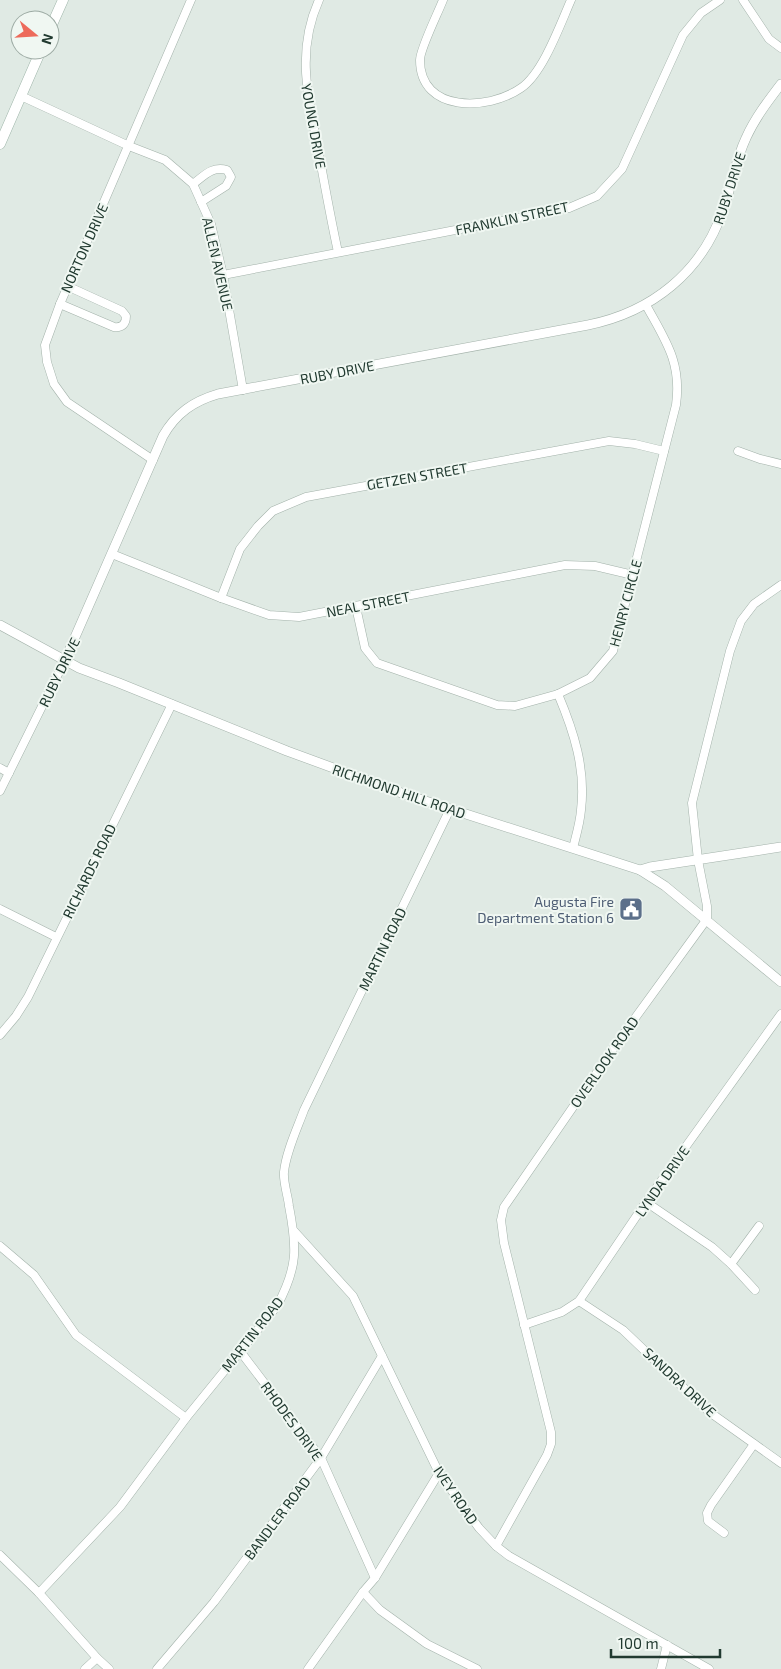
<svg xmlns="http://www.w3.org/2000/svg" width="781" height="1669" font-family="'Exo 2',sans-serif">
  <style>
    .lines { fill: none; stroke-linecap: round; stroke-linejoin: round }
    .minor-casing { stroke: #a3b2aa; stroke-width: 9 }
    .tertiary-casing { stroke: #a3b2aa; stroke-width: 10 }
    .secondary-casing { stroke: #9fb6aa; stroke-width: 11 }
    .minor { stroke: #fff; stroke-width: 8 }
    .tertiary { stroke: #fff; stroke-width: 9 }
    .secondary { stroke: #fff; stroke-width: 10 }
    .labels { text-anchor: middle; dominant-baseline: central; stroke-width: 4; stroke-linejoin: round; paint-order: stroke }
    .street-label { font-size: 14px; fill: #213a30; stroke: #f0f7f2 }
    .service-label { font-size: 14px; fill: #4e5e75; stroke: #f0f7f2; text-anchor: end }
  </style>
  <rect width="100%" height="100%" fill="#e0eae4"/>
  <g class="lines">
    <!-- minor casing -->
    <g class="minor-casing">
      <g id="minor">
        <path d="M319,0C295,53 309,100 319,154C325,187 331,220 338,252"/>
        <path d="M443,0C438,13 420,49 420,60C420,113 488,111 521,88C543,73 560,25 571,0"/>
        <polyline points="743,0 769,39 781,48"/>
        <polyline points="21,96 129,146 165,160 193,184 211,224 223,275 243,390"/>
        <path d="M193,184C205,175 212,166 227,170L231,177L226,186L201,202"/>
        <polyline points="223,275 569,208 597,196 622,169 683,35 701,13 720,0"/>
        <path d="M60,304L114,327C122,328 126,324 126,316L122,311L67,286"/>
        <polyline points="738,451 760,459 781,464"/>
        <polyline points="153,460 67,402 54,384 47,362 45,345 60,304 191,0"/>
        <polyline points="112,554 221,598 269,615 299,617 565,565 595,566 633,575"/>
        <polyline points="221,598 240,549 258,526 273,511 306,497 609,441 635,444 664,451"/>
        <path d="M356,607L365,648L377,663L497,705L515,706L558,694L590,678L613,651L676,405C682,362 665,340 646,305"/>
        <path d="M558,694C574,732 586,769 581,810C580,823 576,836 573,848"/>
        <polyline points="0,768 9,773"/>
        <polyline points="0,791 65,660"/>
        <polyline points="0,909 56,937"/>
        <polyline points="0,1035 16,1016 28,997 172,704"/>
        <polyline points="646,1202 712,1247 731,1264 755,1290"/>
        <polyline points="294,1231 353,1296 439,1473 479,1528 496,1546 509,1556 709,1669"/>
        <polyline points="0,1246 34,1275 76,1335 186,1418"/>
        <polyline points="731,1264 759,1226"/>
        <polyline points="579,1301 623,1330 708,1411 781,1463"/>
        <polyline points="524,1325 562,1312 579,1301 646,1202 781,1014"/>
        <polyline points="240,1351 321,1458 375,1578"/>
        <polyline points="724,1533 708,1521 707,1513 711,1505 754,1444"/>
        <polyline points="496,1546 547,1455 551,1444 551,1432 504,1243 501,1220 504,1207 622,1036 707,919 707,906 698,860 692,803 730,651 741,621 754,604 781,585"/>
        <polyline points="0,1555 39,1593 97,1658 109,1669"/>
        <polyline points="363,1592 380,1610 427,1644 477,1669"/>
        <path d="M39,1593L120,1507L186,1418L277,1306C298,1267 297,1248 289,1206C288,1196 283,1182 284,1172C286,1152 297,1129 304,1110L450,809"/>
        <polyline points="85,1669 97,1658"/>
        <polyline points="157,1669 214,1602 321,1458 382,1356"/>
        <polyline points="308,1669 363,1592 375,1578 439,1473"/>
        <polyline points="661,1669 667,1645"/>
      </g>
    </g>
    <!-- tertiary casing -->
    <g class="tertiary-casing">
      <g id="tertiary">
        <polyline points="0,625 79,668 119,683 287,751 407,795 640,870 665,886 781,982"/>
        <path d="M65,660L163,436C176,413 194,401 218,394L588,325C652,312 702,272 723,210C732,186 735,161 746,138C755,118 768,101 781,84"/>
        <polyline points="640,870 650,867 781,847"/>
      </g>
    </g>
    <!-- secondary casing -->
    <g class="secondary-casing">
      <g id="secondary">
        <polyline points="50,29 63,0"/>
        <polyline points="0,144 41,50"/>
      </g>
    </g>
    <!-- minor -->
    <use href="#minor" class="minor"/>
    <!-- tertiary -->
    <use href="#tertiary" class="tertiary"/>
    <!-- secondary -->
    <use href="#secondary" class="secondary"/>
  </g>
  <!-- icons -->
  <defs>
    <g id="civic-square" transform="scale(1.25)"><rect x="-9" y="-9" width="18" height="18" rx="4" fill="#5c6f8a" stroke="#f0f7f2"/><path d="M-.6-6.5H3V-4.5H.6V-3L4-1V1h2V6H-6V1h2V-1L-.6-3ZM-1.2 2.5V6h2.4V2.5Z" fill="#fff"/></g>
  </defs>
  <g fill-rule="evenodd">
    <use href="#civic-square" x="631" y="909"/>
  </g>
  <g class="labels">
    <!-- street labels -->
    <g class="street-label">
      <text transform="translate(314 126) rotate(80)">YOUNG DRIVE</text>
      <text transform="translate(729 188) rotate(-72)">RUBY DRIVE</text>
      <text transform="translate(512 218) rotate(-12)">FRANKLIN STREET</text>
      <text transform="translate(84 248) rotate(-66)">NORTON DRIVE</text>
      <text transform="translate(218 264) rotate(77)">ALLEN AVENUE</text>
      <text transform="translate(337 372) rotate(-11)">RUBY DRIVE</text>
      <text transform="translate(417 476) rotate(-10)">GETZEN STREET</text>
      <text transform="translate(625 603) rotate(-75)">HENRY CIRCLE</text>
      <text transform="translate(368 604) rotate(-11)">NEAL STREET</text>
      <text transform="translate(59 672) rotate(-64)">RUBY DRIVE</text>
      <text transform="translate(399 791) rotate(19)">RICHMOND HILL ROAD</text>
      <text transform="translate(89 871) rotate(-64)">RICHARDS ROAD</text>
      <text transform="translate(382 949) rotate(-64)">MARTIN ROAD</text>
      <text transform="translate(604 1062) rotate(-55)">OVERLOOK ROAD</text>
      <text transform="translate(662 1181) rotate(-55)">LYNDA DRIVE</text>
      <text transform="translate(252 1334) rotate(-52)">MARTIN ROAD</text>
      <text transform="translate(680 1382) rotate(43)">SANDRA DRIVE</text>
      <text transform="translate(292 1421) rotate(54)">RHODES DRIVE</text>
      <text transform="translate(456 1495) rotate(56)">IVEY ROAD</text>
      <text transform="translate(277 1518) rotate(-53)">BANDLER ROAD</text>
    </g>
    <!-- service labels -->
    <g class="service-label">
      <text x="614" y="901">Augusta Fire<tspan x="614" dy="16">Department Station 6</tspan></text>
    </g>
  </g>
  <!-- north arrow -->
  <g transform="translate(35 35) rotate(108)"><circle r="24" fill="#f0f7f2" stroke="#9daba4"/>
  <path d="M0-4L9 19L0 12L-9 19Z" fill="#ed6a5b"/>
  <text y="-8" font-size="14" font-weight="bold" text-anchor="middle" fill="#213a30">N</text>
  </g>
  <!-- scale -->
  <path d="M611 1649v8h109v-8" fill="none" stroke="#213a30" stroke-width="2.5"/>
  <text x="618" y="1649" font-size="15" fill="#213a30" stroke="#f0f7f2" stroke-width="4" paint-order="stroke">100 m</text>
</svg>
